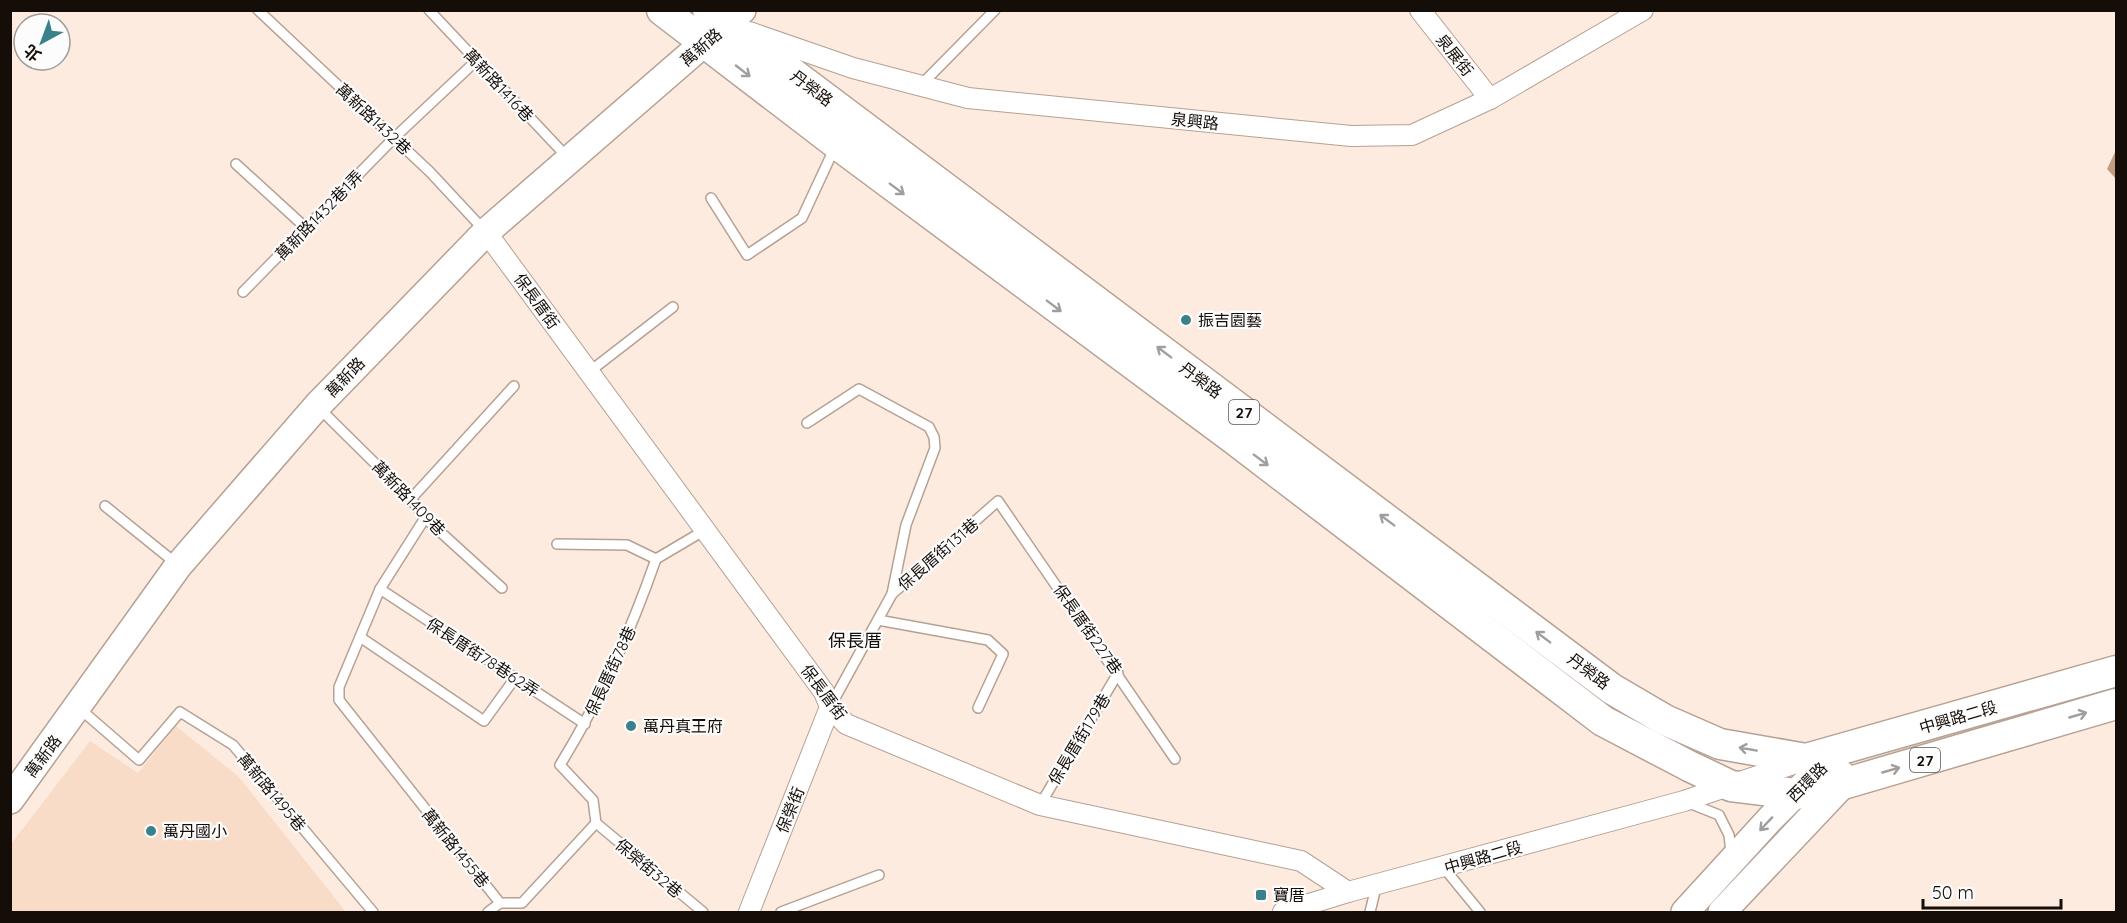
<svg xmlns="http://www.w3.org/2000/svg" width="2127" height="923" font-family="Quicksand,'Noto Sans TC',sans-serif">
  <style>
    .built { fill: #f9dcc8 }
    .water { fill: #c29d82 }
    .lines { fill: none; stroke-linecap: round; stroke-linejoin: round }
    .lane-casing { stroke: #b6a193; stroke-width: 12 }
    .street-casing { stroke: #b6a193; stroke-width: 22 }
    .secondary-casing { stroke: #b6a193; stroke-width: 30 }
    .primary-casing { stroke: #b6a193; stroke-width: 33 }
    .lane { stroke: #fff; stroke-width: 9 }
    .street { stroke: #fff; stroke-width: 20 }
    .secondary { stroke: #fff; stroke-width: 27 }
    .primary { stroke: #fff; stroke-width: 30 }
    .oneway { stroke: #a19e9c }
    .poi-dot { fill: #3a818b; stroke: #fcfcfc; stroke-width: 2 }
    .labels { text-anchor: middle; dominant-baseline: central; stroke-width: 4.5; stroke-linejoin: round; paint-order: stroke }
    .shield { fill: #fcfcfc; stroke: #5a5551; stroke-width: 1.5 }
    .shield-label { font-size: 15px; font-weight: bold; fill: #140d08 }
    .street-label { font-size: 16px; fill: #140d08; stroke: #fcfcfc }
    .poi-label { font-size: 16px; fill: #140d08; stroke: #fcfcfc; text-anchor: start }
    .neighbourhood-label { font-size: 18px; fill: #140d08; stroke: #fcfcfc }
  </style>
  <rect width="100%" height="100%" fill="#fdebdf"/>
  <!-- built -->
  <polygon class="built" points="176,726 239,777 346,912 11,912 11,844 90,741 138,773"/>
  <!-- water -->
  <polygon class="water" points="2116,150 2116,179 2107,169"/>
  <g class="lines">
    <!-- lane casing -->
    <g class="lane-casing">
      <g id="lane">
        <polyline points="258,10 430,172 484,230"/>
        <polyline points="429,10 568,158"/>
        <polyline points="920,86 995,10"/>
        <polyline points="236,164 306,228"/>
        <polyline points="711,198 747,255 802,218 835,147"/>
        <polyline points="243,292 394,138 477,60"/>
        <polyline points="589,372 673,307"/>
        <polyline points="319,408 411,499 425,518 502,588"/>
        <polyline points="807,423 859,389 929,427 934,437 935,448 906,525 892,594"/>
        <polyline points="411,499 514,386"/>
        <polyline points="105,506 178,565"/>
        <polyline points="425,518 380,589 339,687 339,700 500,903 522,903 596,823"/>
        <polyline points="557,544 627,545 656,559"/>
        <polyline points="380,589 585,724"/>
        <polyline points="878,620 988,640 1003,654 978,708"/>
        <polyline points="360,637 484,721 515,678"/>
        <polyline points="830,707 892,594 998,501 1175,759"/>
        <polyline points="79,708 139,760 180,712 233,745 373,912"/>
        <polyline points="1689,803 1719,815 1729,835 1731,853"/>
        <polyline points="1040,805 1118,673"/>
        <path d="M596,823L593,800L560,765C600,700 631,631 656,559L705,530"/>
        <polyline points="596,823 703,912"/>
        <polyline points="1444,868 1480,912"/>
        <polyline points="488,912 500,903"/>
        <polyline points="781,912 879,875"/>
        <polyline points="1370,912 1376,887"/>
      </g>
    </g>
    <!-- street casing -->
    <g class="street-casing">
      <g id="street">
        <polyline points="1420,10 1490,99"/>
        <polyline points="749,32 853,68 968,98 1351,136 1412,135 1490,99 1643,10"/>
        <polyline points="486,232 824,692 830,707 846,724 1040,805 1301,861 1348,892"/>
        <polyline points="749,912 830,707"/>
        <polyline points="1283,912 1348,892 1684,801 1802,761"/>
      </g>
    </g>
    <!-- secondary casing -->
    <g class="secondary-casing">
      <g id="secondary">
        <polyline points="10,800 178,566 317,406 486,232 742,10"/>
        <polyline points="1685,912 1770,819 1836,753"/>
        <polyline points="1722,912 1843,784 1841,774"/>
      </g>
    </g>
    <!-- primary casing -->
    <g class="primary-casing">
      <g id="primary">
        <polyline points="662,10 837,144 1234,439 1603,721 1689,766 1731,786 1796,794 1843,784 2116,704"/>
        <polyline points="708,10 1612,689 1665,720 1720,744 1806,759 2116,671"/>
      </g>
    </g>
    <!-- lane -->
    <use href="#lane" class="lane"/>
    <!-- street -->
    <use href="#street" class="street"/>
    <!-- secondary -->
    <use href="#secondary" class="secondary"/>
    <!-- primary -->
    <use href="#primary" class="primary"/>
  </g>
  <!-- one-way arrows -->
  <defs><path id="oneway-shaft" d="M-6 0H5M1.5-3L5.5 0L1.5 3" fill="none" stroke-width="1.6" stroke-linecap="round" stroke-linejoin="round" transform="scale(1.5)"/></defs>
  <g class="oneway">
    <use href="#oneway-shaft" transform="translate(743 71) rotate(38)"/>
    <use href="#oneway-shaft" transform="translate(897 189) rotate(37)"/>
    <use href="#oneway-shaft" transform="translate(1054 306) rotate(37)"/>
    <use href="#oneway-shaft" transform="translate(1164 352) rotate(-143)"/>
    <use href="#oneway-shaft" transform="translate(1261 460) rotate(37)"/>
    <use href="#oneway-shaft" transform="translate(1387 520) rotate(-143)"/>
    <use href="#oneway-shaft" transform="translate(1543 637) rotate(-143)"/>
    <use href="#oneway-shaft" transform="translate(2078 715) rotate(-16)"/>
    <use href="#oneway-shaft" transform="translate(1748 749) rotate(-170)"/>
    <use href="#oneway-shaft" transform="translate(1891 770) rotate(-16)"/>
    <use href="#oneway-shaft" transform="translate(1766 824) rotate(133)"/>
  </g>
  <!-- markers -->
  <g class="poi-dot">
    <circle cx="1186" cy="320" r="6"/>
    <circle cx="631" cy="726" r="6"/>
    <circle cx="151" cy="831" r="6"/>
    <rect x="1255" y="889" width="12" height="12" rx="3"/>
  </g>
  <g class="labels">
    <!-- shield labels -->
    <g class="shield">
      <rect x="1229" y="400" width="30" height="24" rx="4.5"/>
      <rect x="1910" y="748" width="30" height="24" rx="4.5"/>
    </g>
    <g class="shield-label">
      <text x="1244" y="412">27</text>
      <text x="1925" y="760">27</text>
    </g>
    <!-- street labels -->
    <g class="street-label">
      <text transform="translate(701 47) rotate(-41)">萬新路</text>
      <text transform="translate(1455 55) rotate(51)">泉展街</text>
      <text transform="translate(499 85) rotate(47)">萬新路1416巷</text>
      <text transform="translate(812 88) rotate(37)">丹榮路</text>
      <text transform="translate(374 119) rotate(43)">萬新路1432巷</text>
      <text transform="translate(1195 121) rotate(6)">泉興路</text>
      <text transform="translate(319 215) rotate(-46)">萬新路1432巷1弄</text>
      <text transform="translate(537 301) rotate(54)">保長厝街</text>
      <text transform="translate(345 377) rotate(-46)">萬新路</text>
      <text transform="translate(1201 380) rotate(37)">丹榮路</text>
      <text transform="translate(409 498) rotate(46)">萬新路1409巷</text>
      <text transform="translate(938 554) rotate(-41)">保長厝街131巷</text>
      <text transform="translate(1088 629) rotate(55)">保長厝街227巷</text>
      <text transform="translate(483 657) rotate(33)">保長厝街78巷62弄</text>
      <text transform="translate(610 671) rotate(-65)">保長厝街78巷</text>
      <text transform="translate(1589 671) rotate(37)">丹榮路</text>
      <text transform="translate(824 692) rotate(53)">保長厝街</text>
      <text transform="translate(1958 717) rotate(-16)">中興路二段</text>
      <text transform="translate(1079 739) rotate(-59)">保長厝街179巷</text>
      <text transform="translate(43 756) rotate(-53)">萬新路</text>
      <text transform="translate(1807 782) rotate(-45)">西環路</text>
      <text transform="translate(272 792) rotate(50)">萬新路1495巷</text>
      <text transform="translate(790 810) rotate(-68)">保榮街</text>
      <text transform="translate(456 848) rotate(51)">萬新路1455巷</text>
      <text transform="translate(1483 857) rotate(-16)">中興路二段</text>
      <text transform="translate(649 868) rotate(40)">保榮街32巷</text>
    </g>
    <!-- poi labels -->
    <g class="poi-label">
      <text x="1198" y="320">振吉園藝</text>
      <text x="643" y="726">萬丹真王府</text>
      <text x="163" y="831">萬丹國小</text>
      <text x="1273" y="895">寶厝</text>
    </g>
    <!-- neighbourhood labels -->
    <g class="neighbourhood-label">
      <text x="855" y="640">保長厝</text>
    </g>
  </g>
  <!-- border -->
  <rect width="2127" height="923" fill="none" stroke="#140d08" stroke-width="24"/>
  <!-- north arrow -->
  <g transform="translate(42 42) rotate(221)"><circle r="28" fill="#fcfcfc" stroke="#9f9c9a" stroke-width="1.5"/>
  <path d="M0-4.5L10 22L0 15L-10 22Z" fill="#3a818b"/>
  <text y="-9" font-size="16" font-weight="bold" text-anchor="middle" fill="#140d08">北</text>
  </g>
  <!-- scale -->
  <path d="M1923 899v9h138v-9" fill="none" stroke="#140d08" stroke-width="3"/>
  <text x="1932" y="899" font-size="18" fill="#140d08" stroke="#fcfcfc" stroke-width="4.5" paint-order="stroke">50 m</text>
</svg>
